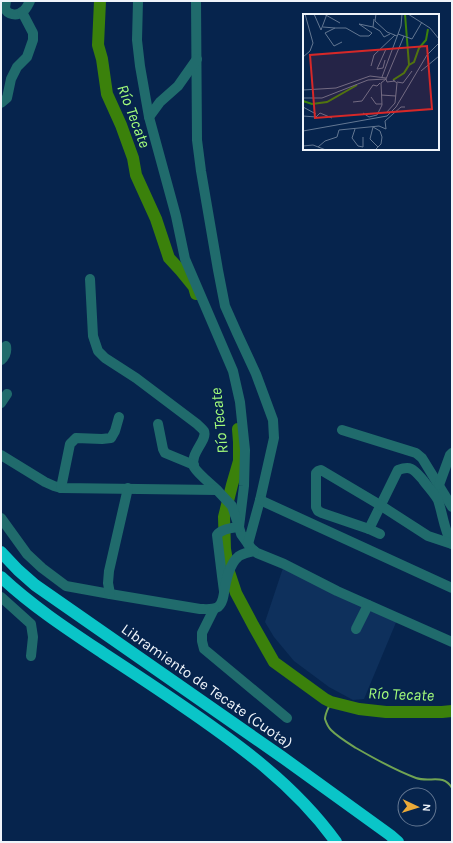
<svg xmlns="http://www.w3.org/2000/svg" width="453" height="843" font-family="Karla,sans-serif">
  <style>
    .built { fill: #0e305c }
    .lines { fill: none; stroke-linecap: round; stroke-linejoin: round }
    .stream { stroke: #71a453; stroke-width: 2 }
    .river { stroke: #3b810b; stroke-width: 12 }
    .minor { stroke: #206b6c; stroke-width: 10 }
    .highway { stroke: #0ac5c8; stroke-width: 12 }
    .labels { text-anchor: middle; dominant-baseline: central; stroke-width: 3; stroke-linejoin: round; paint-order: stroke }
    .street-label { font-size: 15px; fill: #eff4fa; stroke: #06244d }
    .water-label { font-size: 16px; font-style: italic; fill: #a3fd7b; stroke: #06244d }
    .inset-river { fill: none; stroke: #3b810b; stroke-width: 2 }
    .inset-road { fill: none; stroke: #637792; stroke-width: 1 }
    .view { fill: #d62828; fill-opacity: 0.15; stroke: #d62828; stroke-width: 2 }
    .inset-edge { fill: none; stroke: #eff4fa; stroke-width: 2 }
  </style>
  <rect width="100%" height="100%" fill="#06244d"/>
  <!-- built -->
  <polygon class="built" points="283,568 397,620 364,699 353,700 329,687 294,661 274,637 265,622"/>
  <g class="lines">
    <!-- stream -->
    <path class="stream" d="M331,702C329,707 325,713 325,719C326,722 329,728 331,730C338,737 348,743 356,748C375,759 395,770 416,778C430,783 443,773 452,788"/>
    <!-- river -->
    <g class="river">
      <polyline points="100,1 98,45 102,59 107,94 121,125 133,158 136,175 156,219 169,258 181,271 194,287 196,294"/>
      <polyline points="238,429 239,442 239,461 232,485 224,517 225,549 229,572 236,593 253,625 274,662 325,699 331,702 359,709 386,712 442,712 452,711"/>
    </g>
    <!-- minor -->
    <g class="minor">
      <path d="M6,1C6,2 5,7 5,8C7,15 17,16 22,12C26,10 28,5 30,1"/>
      <polyline points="138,1 137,40 140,66 149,117 176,216 185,259 233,371 240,402 245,450 244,486 239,527 241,534 251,548 257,553 284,564 337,591 452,642"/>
      <polyline points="196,1 197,140 201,171 218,270 225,306 237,333 256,374 273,420 274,438 260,500 248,544"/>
      <polyline points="1,103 7,98 11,79 17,67 27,57 33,40 33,33 22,12"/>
      <polyline points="149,117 160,102 178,86 197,59"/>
      <path d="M90,279L93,336L98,351L105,358L136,378L197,424C199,426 203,429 204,431C208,440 189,454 194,467C198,474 211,484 217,490"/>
      <path d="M1,360C6,356 7,352 6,346"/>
      <polyline points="1,403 7,394"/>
      <polyline points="158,424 163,449 165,453 194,465"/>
      <polyline points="342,430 416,453 422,458 452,507"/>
      <path d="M1,455L45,482L54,486L61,488L217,490L232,506L239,527C231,528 221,529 217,535L222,576L224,591"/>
      <polyline points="439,485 450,455 452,453"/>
      <polyline points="61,488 70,444 76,438 102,439 111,438 115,431 119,417"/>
      <polyline points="260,500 452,588"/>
      <path d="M1,518L27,554L42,568L66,586L110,594L200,609C205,609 213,610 218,607C223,603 223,598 224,593C226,581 229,564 239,556C244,553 249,552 254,551"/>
      <path d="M369,529L398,470C412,465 414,470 423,480C428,487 434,493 438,500C443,515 444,530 452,544"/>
      <polyline points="380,534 369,529 322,513 318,511 316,507 316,473 318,471 321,470 380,505 428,536 452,544"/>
      <polyline points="110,594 108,583 109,571 128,488"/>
      <polyline points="1,597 31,624 33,637 31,656"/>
      <polyline points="214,609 202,633 202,641 204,649 287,718"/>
      <polyline points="356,629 368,605"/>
    </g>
    <!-- highway -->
    <g class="highway">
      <polyline points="1,552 18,570 35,585 282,757 390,835 398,842"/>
      <path d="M1,577C32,606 67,629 103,653C129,670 155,687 181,705C238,744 295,785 336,842"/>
    </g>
  </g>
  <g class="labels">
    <!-- street labels -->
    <g class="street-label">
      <text transform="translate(207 686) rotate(35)">Libramiento de Tecate (Cuota)</text>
    </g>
    <!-- water labels -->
    <g class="water-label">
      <text transform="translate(134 116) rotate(69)">Río Tecate</text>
      <text transform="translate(219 421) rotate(-96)">Río Tecate</text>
      <text transform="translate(401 694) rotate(2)">Río Tecate</text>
    </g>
  </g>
  <!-- overview -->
  <g transform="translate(303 14)">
    <rect width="136" height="136" fill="#06244d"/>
    <path class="inset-river" d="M106,51L111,48L116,34L123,26L125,15M90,66L101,59L106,51L102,0M0,87L9,90L24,88L54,71"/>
    <path class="inset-road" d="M11,0L18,16L24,0M21,0L37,9M73,0L72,7L84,18L94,22M105,0L127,14L136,25M71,5L70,13L77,17L81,23L87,20M20,13L32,14M95,20L109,25L119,8M39,28L31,32L22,19L32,14H43L57,22H66L69,19L56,10L70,13M0,43L7,37L10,29L2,0M82,46L80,54L74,55L83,35M68,52L71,41L92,21M118,57L136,42M79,63L98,12L99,0M94,68L100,69L109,57M0,76L33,74L67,62L83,64M78,81L93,82M68,83L73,90H79M0,84H19L65,66L83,65L101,22M50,88L59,87L70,71L74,72L77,69M0,93L13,100M60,99L66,103L74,101L79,91L78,69L83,65L84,68L92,67M83,99L92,89L94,69L90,66M0,102L13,103L17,99L29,104M70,113L77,117L79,123L78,130L72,136M70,113L67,125L75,133M52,115L49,124L55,132L60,133V123M0,117L84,102L93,93L124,41L136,29M0,132L10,131L23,136M15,133L22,127L34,123L36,116L76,112L83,115L82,107L98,93H102"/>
    <path class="view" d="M124,32L129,95L12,104L7,41Z"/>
    <rect width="136" height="136" class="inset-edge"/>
  </g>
  <!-- border -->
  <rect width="453" height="843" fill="none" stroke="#eff4fa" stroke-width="4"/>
  <!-- north arrow -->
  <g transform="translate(417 807) rotate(94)"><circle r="19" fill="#06244d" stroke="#637792"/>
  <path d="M0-3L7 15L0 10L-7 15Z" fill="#eaaa39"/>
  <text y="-6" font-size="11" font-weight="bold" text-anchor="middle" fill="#eff4fa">N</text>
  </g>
</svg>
